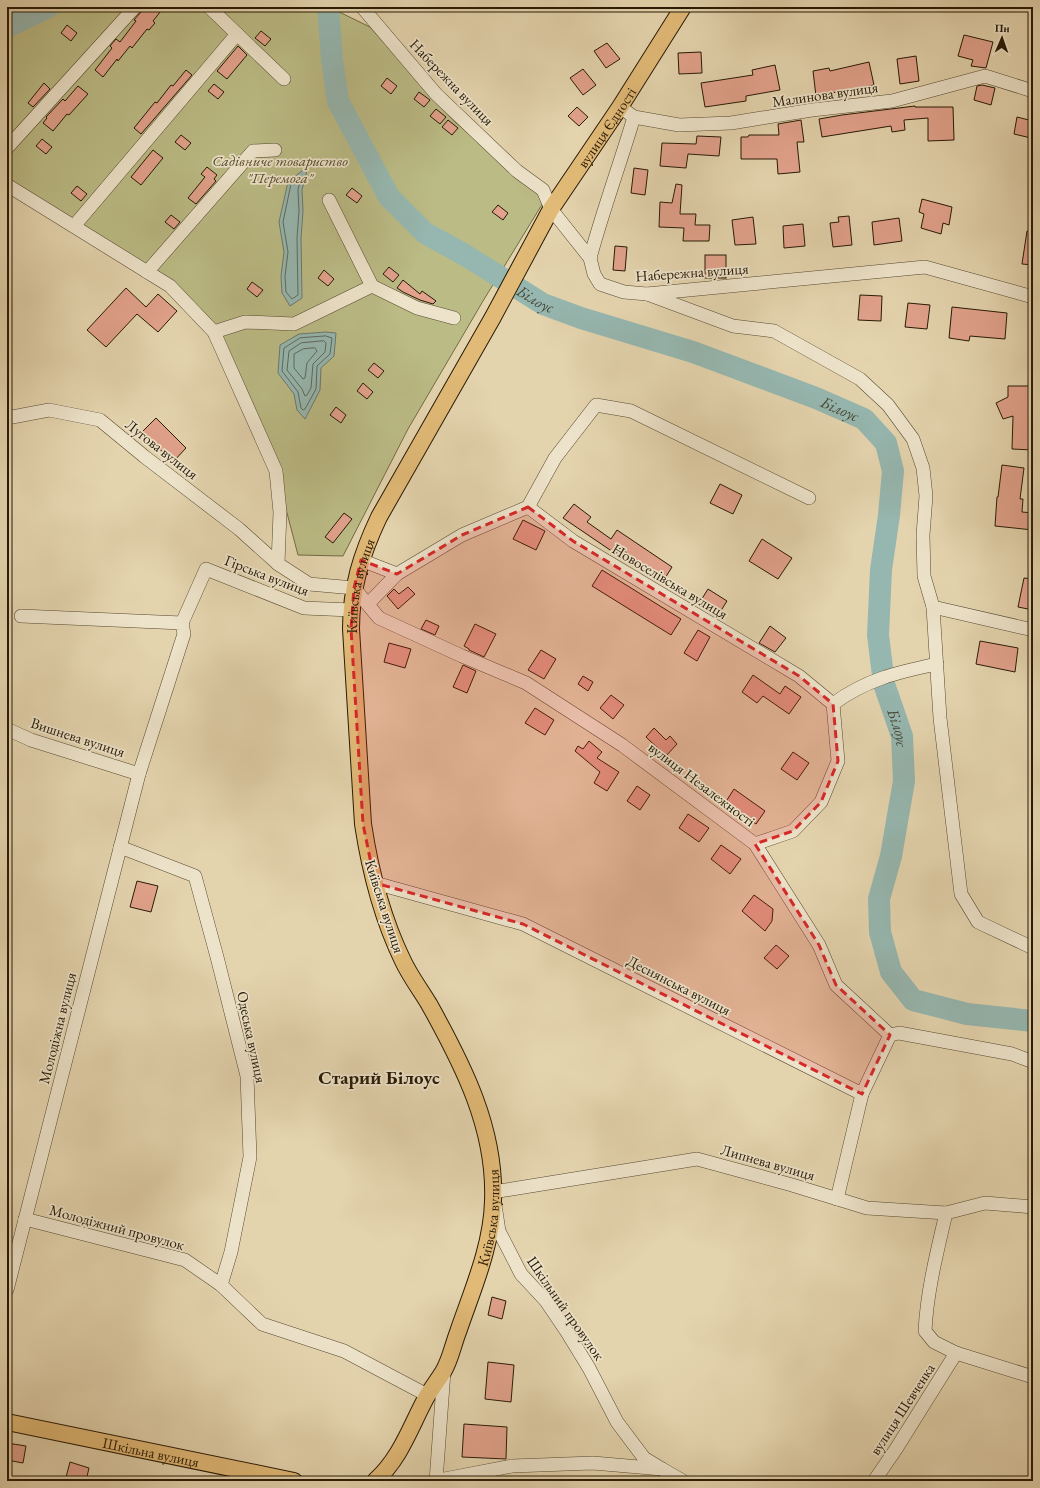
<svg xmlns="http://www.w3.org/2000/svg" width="1040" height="1488" font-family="'EB Garamond',serif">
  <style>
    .green { fill: #bbbb85; stroke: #716a45 }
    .water { fill: #96b7b0; stroke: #6a786c }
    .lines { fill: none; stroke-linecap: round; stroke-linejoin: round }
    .shore { stroke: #5e685a; stroke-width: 1 }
    .river { stroke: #96b7b0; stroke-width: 22 }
    .building { fill: #e2a28c; stroke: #271905 }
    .minor-casing { stroke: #56482f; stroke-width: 14 }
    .major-casing { stroke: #271905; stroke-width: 18 }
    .minor { stroke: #ede3ca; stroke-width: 13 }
    .major { stroke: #e2ba77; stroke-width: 16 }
    .marked { fill: #d62828; fill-opacity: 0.2; stroke: #d62828; stroke-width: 3; stroke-dasharray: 8 5; stroke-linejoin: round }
    .labels { text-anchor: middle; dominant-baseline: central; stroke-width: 3.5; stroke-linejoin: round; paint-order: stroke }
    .street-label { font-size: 15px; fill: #271905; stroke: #ede3ca }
    .park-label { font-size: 15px; font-style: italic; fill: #534a2b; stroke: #ede3ca }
    .water-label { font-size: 16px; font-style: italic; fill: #484838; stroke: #ede3ca }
    .district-label { font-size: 19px; font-weight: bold; fill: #271905; stroke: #ede3ca }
  </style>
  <rect width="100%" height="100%" fill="#e4d4ae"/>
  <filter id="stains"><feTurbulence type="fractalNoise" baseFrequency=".005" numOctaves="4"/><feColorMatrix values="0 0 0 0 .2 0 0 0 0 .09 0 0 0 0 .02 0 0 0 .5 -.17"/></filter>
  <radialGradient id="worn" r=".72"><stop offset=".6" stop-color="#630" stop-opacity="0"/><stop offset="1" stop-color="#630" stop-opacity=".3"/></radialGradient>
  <!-- green -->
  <polygon class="green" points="55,7 329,7 370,27 455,122 546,198 483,301 408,429 343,556 298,555 276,471 196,306 7,190 7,30 28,27"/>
  <!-- water -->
  <g class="water">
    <polygon points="308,166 302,190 303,211 301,238 302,298 290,306 282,293 281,276 284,252 279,222 288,182"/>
    <polygon points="326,332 336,333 334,356 321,368 320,390 305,419 297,410 294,394 278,373 280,345 299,334"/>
  </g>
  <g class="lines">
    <!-- shore -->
    <g class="shore">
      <polygon points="297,180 300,181 298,190 299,211 297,238 298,295 292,299 286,292 285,276 288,252 283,222 291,184"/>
      <polygon points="326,336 332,338 330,354 317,366 316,389 305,409 303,410 301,408 298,392 282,371 284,348 300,338"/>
      <polygon points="324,341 326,343 325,352 313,364 311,388 307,395 305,396 302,389 287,370 289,351 301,343"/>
      <polygon points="315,348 317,351 307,363 305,378 303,379 294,368 294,354 303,349"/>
    </g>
    <!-- river -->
    <g class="river">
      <path id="s1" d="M328,7L332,59L338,101L389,197L425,233L465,255L543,304L581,318L693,352L816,398L864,419L886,443L893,471L889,515L881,570L878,635L884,684L902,736L904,781L891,856L879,899L880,932L891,972L913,1000L967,1014L1033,1021"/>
      <polyline points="7,27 48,7"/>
    </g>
  </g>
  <!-- building -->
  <g class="building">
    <polygon points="143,7 164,7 153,21 155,23 149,30 147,29 132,48 130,46 118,61 117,59 103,77 95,70 112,48 110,46 116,39 120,42 136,21 134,20 141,12"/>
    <polygon points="67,25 77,33 71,41 61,33"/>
    <polygon points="261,31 271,39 265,46 255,38"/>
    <polygon points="964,35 993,42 986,68 971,66 973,60 958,56"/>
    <polygon points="607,43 620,59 606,68 594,51"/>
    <polygon points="238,46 247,55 227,79 217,71"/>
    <polygon points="701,52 702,73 679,74 678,53"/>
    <polygon points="916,56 919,81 900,84 897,59"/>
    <polygon points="869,62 874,85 816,96 813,71 829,68 830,71"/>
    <polygon points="775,65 780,90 746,96 746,101 705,107 701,83 753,75 752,70"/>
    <polygon points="583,69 596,85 583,95 570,78"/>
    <polygon points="186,70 192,75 141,134 134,128 155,102 157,103 171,85 173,86"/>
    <polygon points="387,78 397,86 391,94 381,86"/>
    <polygon points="44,83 50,89 33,107 28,103"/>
    <polygon points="214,84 224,92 218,99 208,91"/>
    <polygon points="982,85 995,88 991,105 974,100 977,86"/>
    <polygon points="78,86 88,94 69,115 67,114 53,131 43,123 47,118 46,117 63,99 65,101"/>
    <polygon points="419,92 430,100 424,107 414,99"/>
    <polygon points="915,106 915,107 953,107 954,140 928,141 928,118 904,120 905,130 892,132 891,126 822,137 819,119 842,115"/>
    <polygon points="577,107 588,117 579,126 568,116"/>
    <polygon points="436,109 446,117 440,124 430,116"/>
    <polygon points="1017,117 1033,121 1031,138 1014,134"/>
    <polygon points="448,120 458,128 452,135 442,127"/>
    <polygon points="801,120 804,142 797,142 800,172 778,174 777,159 741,159 741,137 748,137 749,135 779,135 778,124"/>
    <polygon points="181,135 191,143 185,150 175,142"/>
    <polygon points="697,136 721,137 719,156 688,154 686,168 660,166 662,143 696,144"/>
    <polygon points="42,139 52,147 46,154 36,146"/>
    <polygon points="153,150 163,158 141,185 131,177"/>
    <polygon points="207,167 217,175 214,179 216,181 196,204 188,198 205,177 201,174"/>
    <polygon points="634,168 648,170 645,195 631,193"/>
    <polygon points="676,184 682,185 680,214 696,214 695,225 710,225 709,241 683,241 684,228 659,227 660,202 672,203"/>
    <polygon points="77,186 87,194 81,201 71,193"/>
    <polygon points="352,188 362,196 357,203 346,195"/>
    <polygon points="922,199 952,207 949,225 943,223 941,234 921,228 924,214 919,212"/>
    <polygon points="498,205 508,213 503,220 492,212"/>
    <polygon points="171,215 180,222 174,229 165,222"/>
    <polygon points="849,216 852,245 833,247 830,223 839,222 838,217"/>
    <polygon points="753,217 756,244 735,245 732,220"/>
    <polygon points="899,218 902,241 874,245 872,222"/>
    <polygon points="803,224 805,246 784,248 783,226"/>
    <polygon points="1027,231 1033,231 1033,265 1022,264"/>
    <polygon points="615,246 627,247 625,271 613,270"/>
    <rect x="705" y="255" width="21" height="23"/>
    <polygon points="389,267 399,275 393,282 383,274"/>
    <polygon points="324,270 334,279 328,286 318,278"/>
    <polygon points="403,280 420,294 422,291 436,301 433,304 420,300 403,292 397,288"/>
    <polygon points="252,282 263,290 257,297 247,289"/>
    <polygon points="126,288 146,307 158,294 177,311 158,332 137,314 106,347 87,330"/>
    <polygon points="860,295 882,296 881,321 858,320"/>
    <polygon points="908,303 930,305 927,329 905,327"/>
    <polygon points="952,307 1007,313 1005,339 970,336 969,341 949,338"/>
    <polygon points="374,363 384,371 378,378 368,370"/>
    <polygon points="363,383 373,392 367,399 357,391"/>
    <polygon points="1008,386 1030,386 1031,390 1033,390 1033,404 1030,404 1029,428 1033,428 1033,450 1012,449 1013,416 1003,419 996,403 1008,397"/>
    <polygon points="336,407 346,415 341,423 330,415"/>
    <polygon points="156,418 186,448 173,462 142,432"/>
    <polygon points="1002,465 1024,468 1020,499 1023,499 1022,512 1033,513 1033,530 995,526 997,497 998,497"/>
    <polygon points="720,484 742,495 733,514 710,503"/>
    <polygon points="574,504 591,517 587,522 611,539 617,530 672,567 662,583 632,563 635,559 620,548 616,554 563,518"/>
    <polygon points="344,513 352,519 333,543 325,537"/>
    <polygon points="523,520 545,531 536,550 513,539"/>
    <polygon points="762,539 792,558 778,579 749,561"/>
    <polygon points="602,570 681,619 671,635 592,586"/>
    <polygon points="1024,578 1033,579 1033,610 1018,607"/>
    <polygon points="408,587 415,594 398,609 387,596 394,589 399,594"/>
    <polygon points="708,589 727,601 717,617 698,605"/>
    <polygon points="426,620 439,626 435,635 421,629"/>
    <polygon points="475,624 496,634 484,657 469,650 469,649 464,646"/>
    <polygon points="770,626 786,638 775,652 759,643"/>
    <polygon points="698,630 710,637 697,661 684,653"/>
    <polygon points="980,641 1018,648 1015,672 976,664"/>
    <polygon points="389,643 411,649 405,668 384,662"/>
    <polygon points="541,650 556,659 544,679 528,670"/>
    <polygon points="463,665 476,671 467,693 453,687"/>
    <polygon points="753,675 780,694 785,686 801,697 789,714 763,696 757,703 742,692"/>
    <polygon points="583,676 593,682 588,691 578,684"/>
    <polygon points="611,695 624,705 613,719 600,708"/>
    <polygon points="535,708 554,720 545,735 525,723"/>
    <polygon points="654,728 666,740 670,736 677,744 666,756 646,737"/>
    <polygon points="589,741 602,752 597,758 619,772 607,791 594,783 600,772 575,751 578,746 583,749"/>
    <polygon points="793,752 809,763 797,780 781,769"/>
    <polygon points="637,786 650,795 640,810 627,801"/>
    <polygon points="734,789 765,811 756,824 725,803"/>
    <polygon points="688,814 709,828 699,842 679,828"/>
    <polygon points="721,845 741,859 730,874 711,859"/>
    <polygon points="137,881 158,886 151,912 130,907"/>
    <polygon points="754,895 773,909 772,921 765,931 742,911"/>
    <polygon points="776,945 789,956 777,969 764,958"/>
    <polygon points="492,1297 506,1301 502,1319 488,1315"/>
    <polygon points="488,1362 514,1365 511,1402 485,1399"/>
    <polygon points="464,1424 507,1427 506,1459 462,1457"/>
    <polygon points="7,1443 26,1446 23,1463 7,1460"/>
    <polygon points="70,1462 89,1468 86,1481 65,1481"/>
  </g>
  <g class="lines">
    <!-- minor casing -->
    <g class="minor-casing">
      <g id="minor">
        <polyline points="209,7 284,79"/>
        <polyline points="362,7 436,94 517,171 543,190 551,209 590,258 594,274 600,284 624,292 647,294 925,267 1033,297"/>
        <polyline points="620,107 634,117 679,125 731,123 812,110 892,101 985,76 1033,91"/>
        <polyline points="7,148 135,7"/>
        <polyline points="7,185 170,286 214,332 276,471 280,512 278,564 309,584 354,588 379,618 462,656 526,683 622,745 755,844 819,945 836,985 890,1035 862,1094"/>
        <polyline points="329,200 372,286"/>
        <polyline points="74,226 237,34"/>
        <path d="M590,258C603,210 620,164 634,117"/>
        <polyline points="147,272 253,151 275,150"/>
        <polyline points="647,294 733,326 774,331 860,379 888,405 913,439 923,468 926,496 923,535 924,576 933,607 940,718 961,894 978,922 1033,948"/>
        <polyline points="214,332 245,322 294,324 372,286 417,308 454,318"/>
        <polyline points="7,418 49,410 100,420 145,457 239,529 278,564"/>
        <polyline points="528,507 573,541 799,676 833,704 838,761 821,802 793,831 755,844"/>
        <polyline points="361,560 397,574 462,535 528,507 555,458 596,405 631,411 809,498"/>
        <polyline points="368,604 397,574"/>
        <polyline points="933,607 1033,630"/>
        <polyline points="182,623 206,569 304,608 351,610"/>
        <path d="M833,704C865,680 898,672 937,664"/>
        <polyline points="7,729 31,740 139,774"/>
        <polyline points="120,847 195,876 217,957 247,1076 250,1157 231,1252 221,1285"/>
        <polyline points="375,883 523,924 862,1094 837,1199"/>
        <polyline points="890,1035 899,1033 1012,1054 1033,1062"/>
        <path d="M946,1213C937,1252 927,1291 925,1331L934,1342L956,1353L1033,1377"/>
        <polyline points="25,1219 185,1260 221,1285 262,1324 344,1351 427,1395"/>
        <polyline points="7,1290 139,774 184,634 182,623 21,616"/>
        <polyline points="662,1469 644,1458 617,1422 589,1368 567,1332 546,1301 521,1274 499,1231 493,1192 697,1159 792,1185 867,1208 946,1213 985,1203 1033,1207"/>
        <polyline points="434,1481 512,1466 593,1463 662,1469 683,1481"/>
        <polyline points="436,1481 444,1371"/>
        <polyline points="874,1481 896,1449 956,1353"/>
      </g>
    </g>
    <!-- major casing -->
    <g class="major-casing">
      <g id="major">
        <path id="s2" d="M7,1422L294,1481"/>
        <path id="s3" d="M375,1481C401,1458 411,1425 427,1396C432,1388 438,1380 443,1372C450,1361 453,1345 458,1332C472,1291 492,1246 493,1201C496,1129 463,1065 429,1004C420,989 410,976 403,961C382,918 370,870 363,824L351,629C351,588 361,555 379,517L493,317L551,209L620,107L683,7"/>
      </g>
    </g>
    <!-- minor -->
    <use href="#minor" class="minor"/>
    <!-- major -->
    <use href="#major" class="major"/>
  </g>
  <!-- marked area -->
  <path class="marked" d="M528,507L573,541L799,676L833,704L838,761L821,802L793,831L755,844L819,945L836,985L890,1035L862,1094L523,924L375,883L363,824L351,629L354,588L361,560L397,574L462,535Z"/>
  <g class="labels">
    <!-- street labels -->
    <g class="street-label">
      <text transform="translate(452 82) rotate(46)">Набережна вулиця</text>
      <text transform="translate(825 94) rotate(-8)">Малинова вулиця</text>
      <text stroke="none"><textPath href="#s3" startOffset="1475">вулиця Єдності</textPath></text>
      <text transform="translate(692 272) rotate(-4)">Набережна вулиця</text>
      <text transform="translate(162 449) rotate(38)">Лугова вулиця</text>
      <text transform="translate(267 575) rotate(21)">Гірська вулиця</text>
      <text transform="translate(670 581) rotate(31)">Новоселівська вулиця</text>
      <text stroke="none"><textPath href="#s3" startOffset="951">Київська вулиця</textPath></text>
      <text transform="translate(78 737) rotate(18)">Вишнева вулиця</text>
      <text transform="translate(702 784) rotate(37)">вулиця Незалежності</text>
      <text transform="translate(385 906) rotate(72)">Київська вулиця</text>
      <text transform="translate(679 985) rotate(27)">Деснянська вулиця</text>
      <text transform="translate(57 1028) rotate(-76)">Молодіжна вулиця</text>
      <text transform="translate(252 1037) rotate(78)">Одеська вулиця</text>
      <text transform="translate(768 1162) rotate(16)">Липнева вулиця</text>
      <text stroke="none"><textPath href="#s3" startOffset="291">Київська вулиця</textPath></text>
      <text transform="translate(117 1227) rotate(15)">Молодіжний провулок</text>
      <text transform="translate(566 1308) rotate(55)">Шкільний провулок</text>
      <text transform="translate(902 1409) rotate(-57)">вулиця Шевченка</text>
      <text stroke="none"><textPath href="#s2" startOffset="147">Шкільна вулиця</textPath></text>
    </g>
    <!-- park labels -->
    <g class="park-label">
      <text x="280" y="160">Садівниче товариство<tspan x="280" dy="17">"Перемога"</tspan></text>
    </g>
    <!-- water labels -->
    <g class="water-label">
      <text stroke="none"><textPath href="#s1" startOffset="383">Білоус</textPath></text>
      <text stroke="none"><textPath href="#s1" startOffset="707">Білоус</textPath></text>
      <text stroke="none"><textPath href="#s1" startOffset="1055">Білоус</textPath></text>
    </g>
    <!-- district labels -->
    <g class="district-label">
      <text x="379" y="1077">Старий Білоус</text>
    </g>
  </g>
  <!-- margin -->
  <rect width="1040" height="1488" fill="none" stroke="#e4d4ae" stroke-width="24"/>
  <rect x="8" y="8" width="1024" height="1472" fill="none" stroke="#271905" stroke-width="2"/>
  <rect x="12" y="12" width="1016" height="1464" fill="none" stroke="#271905"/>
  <!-- north arrow -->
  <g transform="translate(1002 38) rotate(2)" stroke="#ede3ca" stroke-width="3" paint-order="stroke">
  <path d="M0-3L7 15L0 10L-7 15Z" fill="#271905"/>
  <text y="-6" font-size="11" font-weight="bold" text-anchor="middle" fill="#271905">Пн</text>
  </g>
  <rect width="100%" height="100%" filter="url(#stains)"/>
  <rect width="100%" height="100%" fill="url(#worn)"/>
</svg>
